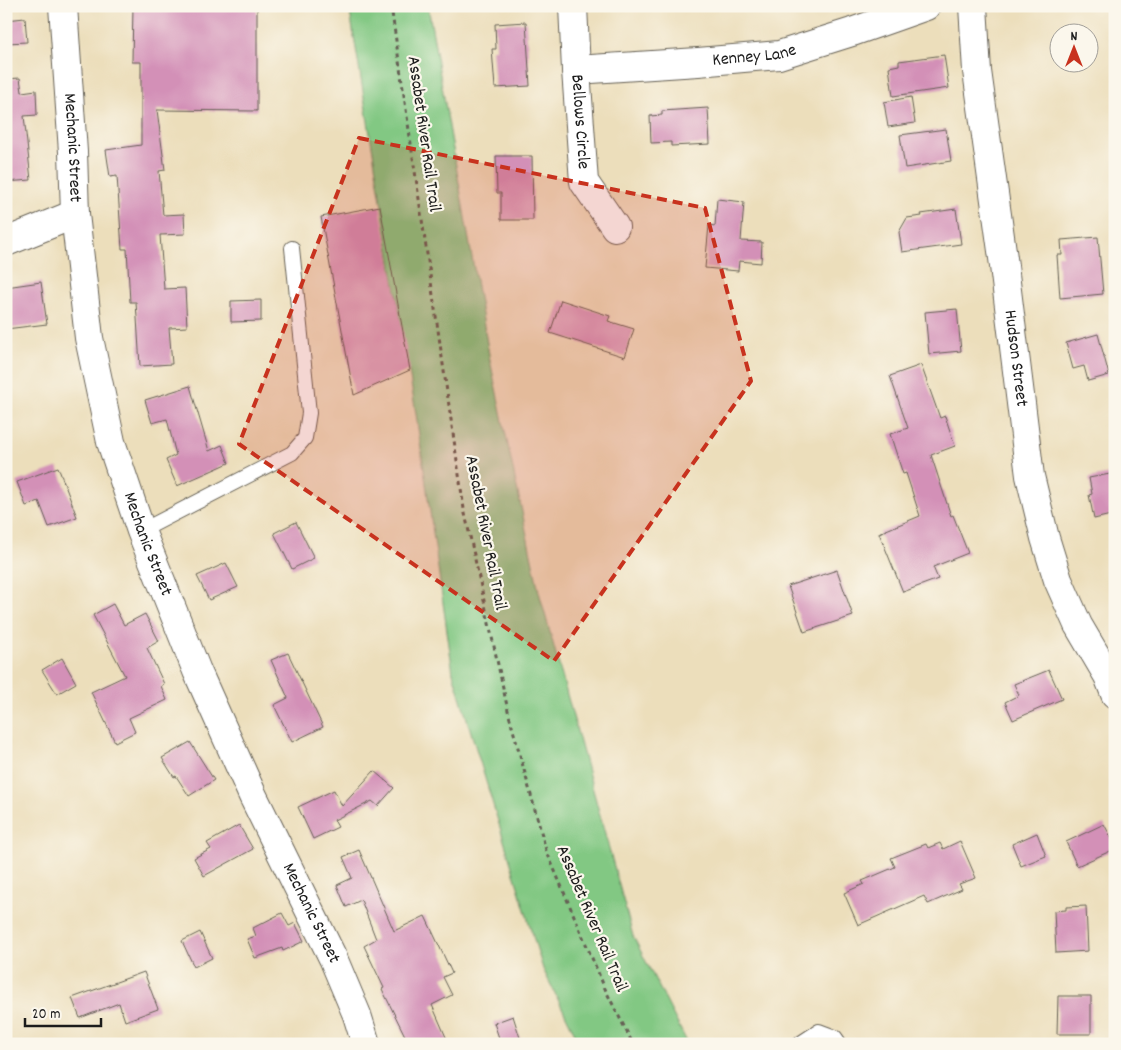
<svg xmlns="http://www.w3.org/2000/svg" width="1121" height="1050" font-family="Dekko,sans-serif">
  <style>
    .green { fill: #82c883; stroke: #4f7250 }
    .building { fill: #d390b7 }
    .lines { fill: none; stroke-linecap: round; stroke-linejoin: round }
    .lane-casing { stroke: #656054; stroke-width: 16 }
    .street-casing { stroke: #656054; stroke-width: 30 }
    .secondary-casing { stroke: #656054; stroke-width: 30 }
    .path { stroke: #656054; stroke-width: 3; stroke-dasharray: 4 4; stroke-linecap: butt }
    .lane { stroke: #fff; stroke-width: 14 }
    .street { stroke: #fff; stroke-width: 28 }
    .secondary { stroke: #fff; stroke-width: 28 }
    .marked { fill: #c8321e; fill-opacity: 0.2; stroke: #c8321e; stroke-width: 4; stroke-dasharray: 10 6; stroke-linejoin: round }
    .labels { text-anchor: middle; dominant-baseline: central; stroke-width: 4.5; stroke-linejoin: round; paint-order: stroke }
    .street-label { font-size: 18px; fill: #1c1c1c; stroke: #fbf7ec }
  </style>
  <rect width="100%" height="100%" fill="#fbf7ec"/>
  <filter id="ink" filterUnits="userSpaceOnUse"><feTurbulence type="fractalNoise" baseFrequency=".02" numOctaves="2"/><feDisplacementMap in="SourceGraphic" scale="10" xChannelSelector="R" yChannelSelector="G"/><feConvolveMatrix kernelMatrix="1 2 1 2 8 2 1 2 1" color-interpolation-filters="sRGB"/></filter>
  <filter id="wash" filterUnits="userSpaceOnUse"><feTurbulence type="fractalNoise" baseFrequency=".0096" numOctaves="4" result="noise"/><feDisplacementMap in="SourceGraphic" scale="20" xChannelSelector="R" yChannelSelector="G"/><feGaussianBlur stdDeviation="1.12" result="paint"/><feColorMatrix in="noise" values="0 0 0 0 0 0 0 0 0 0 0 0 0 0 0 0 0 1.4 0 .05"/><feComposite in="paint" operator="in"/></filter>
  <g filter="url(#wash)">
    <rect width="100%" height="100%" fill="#ecdebb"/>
    <!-- green -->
    <polygon class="green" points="349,6 428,6 490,360 539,592 633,936 688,1044 580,1044 543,969 453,673 416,414"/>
    <g id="blocks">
      <!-- building -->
      <g class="building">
        <polygon points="133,6 257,6 257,111 157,110 165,170 159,171 163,215 184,214 185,234 160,235 164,289 185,288 187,327 169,328 172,364 140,366 136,302 130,302 127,249 122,249 117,176 110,177 106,150 141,145 141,62 132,62"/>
        <polygon points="25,18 27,42 6,43 6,20"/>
        <polygon points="526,22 530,86 495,88 492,49 496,49 495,24"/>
        <polygon points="944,55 949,88 893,96 889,67 899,65 899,61"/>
        <polygon points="20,78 22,92 36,90 37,115 24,116 31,180 6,182 6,79"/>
        <polygon points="911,97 915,123 888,127 884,102"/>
        <polygon points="708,108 710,144 671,146 671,142 651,143 650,116 662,115 662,111"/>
        <polygon points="946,129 951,161 905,168 900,135"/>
        <polygon points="496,156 532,156 533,220 501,220 501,193 497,193"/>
        <polygon points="717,199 744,202 741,241 762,242 761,263 739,261 738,271 705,268 709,225 715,226"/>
        <polygon points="380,206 410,370 354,395 321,217"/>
        <polygon points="956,209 961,244 902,252 899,232 907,218 922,216 921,214"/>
        <polygon points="1098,237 1103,294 1060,298 1057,255 1062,255 1061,240"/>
        <polygon points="41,282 47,324 6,329 6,287"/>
        <polygon points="261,300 261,321 231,322 231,301"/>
        <polygon points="561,300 610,316 608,321 634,329 625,357 550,333"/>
        <polygon points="957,309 961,351 929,354 925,312"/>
        <polygon points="1098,334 1109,375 1088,381 1084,366 1073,369 1066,343"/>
        <polygon points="921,365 940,418 945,416 955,446 931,455 951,516 953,515 968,553 933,567 938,579 903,592 879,533 920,516 906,473 903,474 890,434 908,428 890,376"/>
        <polygon points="190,386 209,451 222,445 229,463 177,486 166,460 176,455 167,419 152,423 145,400"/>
        <polygon points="58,467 77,517 49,527 39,501 26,506 17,482"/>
        <polygon points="1115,473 1115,514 1094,519 1089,495 1092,494 1089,478"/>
        <polygon points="296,522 314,558 292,569 274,533"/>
        <polygon points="226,563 238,587 209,600 197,576"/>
        <polygon points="837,570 853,616 804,632 788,586"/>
        <polygon points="113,604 124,625 145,614 159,641 147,648 164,684 161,686 167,700 129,718 135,732 115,742 91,692 125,676 93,615"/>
        <polygon points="288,653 323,727 292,742 274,705 288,698 271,660"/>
        <polygon points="62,658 76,683 57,694 42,670"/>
        <polygon points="1049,670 1062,699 1013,720 1005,702 1019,695 1014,684"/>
        <polygon points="190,742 214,780 189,796 176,776 174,777 162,758"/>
        <polygon points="374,771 394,788 378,806 372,801 334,820 338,827 313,839 298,807 334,790 342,806"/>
        <polygon points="1104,824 1115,845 1115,849 1077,866 1066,842"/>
        <polygon points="239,825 253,849 204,876 194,858 211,849 207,843"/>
        <polygon points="1037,833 1046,856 1021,866 1012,844"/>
        <polygon points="960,841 976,878 959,884 962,889 928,904 924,896 858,925 844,893 864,884 862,881 895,867 891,858 926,844 928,848 940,843 943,849"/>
        <polygon points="359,850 394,931 425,916 452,973 443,977 452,995 432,1005 449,1044 409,1044 382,989 384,988 364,946 376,939 361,900 346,907 337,885 352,878 343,857"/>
        <polygon points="1086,906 1088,951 1056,953 1054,911 1066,910 1066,907"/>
        <polygon points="282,913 289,926 295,923 304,941 283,951 282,948 255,958 247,939 256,936 253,928"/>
        <polygon points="200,932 212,958 194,967 182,941"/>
        <polygon points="144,972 158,1009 125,1021 119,1003 80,1018 72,998"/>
        <polygon points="1058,996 1091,996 1091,1034 1057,1034"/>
        <polygon points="513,1016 522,1044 501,1044 494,1023"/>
      </g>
    </g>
  </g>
  <g filter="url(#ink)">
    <use href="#blocks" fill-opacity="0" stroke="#656054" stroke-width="1"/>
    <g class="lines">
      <!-- lane casing -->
      <g class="lane-casing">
        <g id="lane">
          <polyline points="141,531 292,453 305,438 309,413 292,248"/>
          <polyline points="799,1044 819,1031 835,1037 840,1044"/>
        </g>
      </g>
      <!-- street casing -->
      <g class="street-casing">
        <g id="street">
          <path id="s1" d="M63,6L73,152L75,214L89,338L111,442L141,531L197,671L253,796L333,958L357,1015L366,1044"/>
          <path id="s2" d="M573,6L576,70L584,182L615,227"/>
          <path id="s3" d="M576,70L698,62L779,55L852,32L926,6"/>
          <polyline points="6,242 75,214"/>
        </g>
      </g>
      <!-- secondary casing -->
      <g class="secondary-casing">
        <g id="secondary">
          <path id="s4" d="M973,6L977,71L1003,258L1030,476L1045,538L1058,580L1078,625L1108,676L1115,694"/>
        </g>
      </g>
      <!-- path -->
      <polyline class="path" points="391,6 464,509 509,715 546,850 606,991 633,1044"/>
      <!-- lane -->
      <use href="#lane" class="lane"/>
      <!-- street -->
      <use href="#street" class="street"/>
      <!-- secondary -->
      <use href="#secondary" class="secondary"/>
    </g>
  </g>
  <!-- marked area -->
  <path class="marked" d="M359,138L705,208L751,381L554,661L239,444Z"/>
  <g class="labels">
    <!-- street labels -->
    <g class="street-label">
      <text stroke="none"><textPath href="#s3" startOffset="179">Kenney Lane</textPath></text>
      <text stroke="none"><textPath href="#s2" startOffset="116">Bellows Circle</textPath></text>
      <text transform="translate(423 134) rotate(82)">Assabet River Rail Trail</text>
      <text stroke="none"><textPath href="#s1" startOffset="142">Mechanic Street</textPath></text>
      <text stroke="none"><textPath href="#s4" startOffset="355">Hudson Street</textPath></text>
      <text transform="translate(485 533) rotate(79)">Assabet River Rail Trail</text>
      <text stroke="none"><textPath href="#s1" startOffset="548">Mechanic Street</textPath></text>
      <text stroke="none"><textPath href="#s1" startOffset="952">Mechanic Street</textPath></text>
      <text transform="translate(591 919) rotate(67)">Assabet River Rail Trail</text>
    </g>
  </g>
  <!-- margin -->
  <rect width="1121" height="1050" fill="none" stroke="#fbf7ec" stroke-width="25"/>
  <!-- north arrow -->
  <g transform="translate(1074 48)"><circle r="24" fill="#fbf7ec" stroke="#a29f99"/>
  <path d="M0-4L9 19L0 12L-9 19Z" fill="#c8321e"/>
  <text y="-8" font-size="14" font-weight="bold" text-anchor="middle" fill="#1c1c1c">N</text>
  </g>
  <!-- scale -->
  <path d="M25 1018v8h76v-8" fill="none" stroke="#1c1c1c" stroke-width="2.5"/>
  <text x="32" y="1018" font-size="15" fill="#1c1c1c" stroke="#fbf7ec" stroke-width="4" paint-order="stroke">20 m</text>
</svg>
